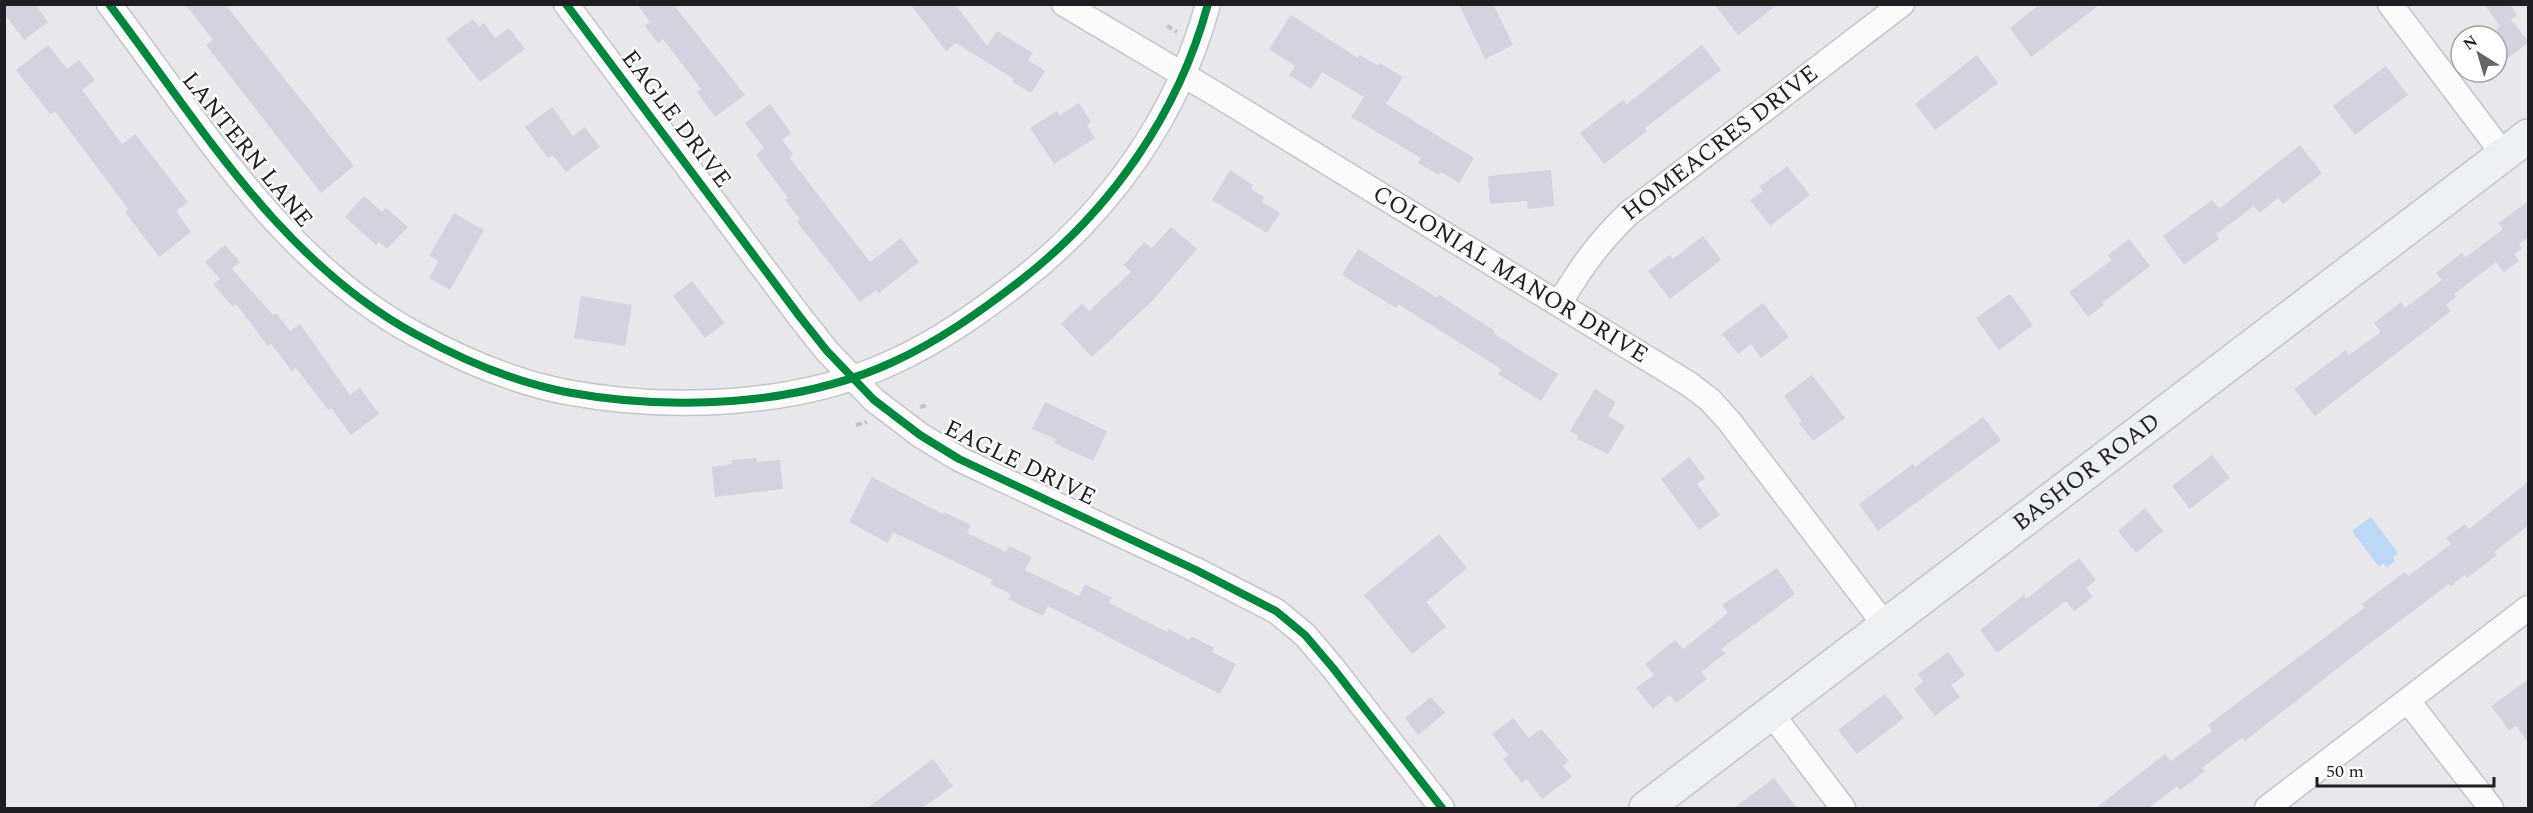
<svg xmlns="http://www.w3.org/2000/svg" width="2533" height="813" font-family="Spectral,serif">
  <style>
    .water { fill: #bdd8f6 }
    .building { fill: #d7d2e1 }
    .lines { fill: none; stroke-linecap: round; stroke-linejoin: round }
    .street-casing { stroke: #c5c5ca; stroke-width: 27 }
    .secondary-casing { stroke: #c5c5ca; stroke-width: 36 }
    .path { stroke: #c6c6c8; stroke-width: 4; stroke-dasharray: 6 3; stroke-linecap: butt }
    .street { stroke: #fbfbfc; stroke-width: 24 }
    .secondary { stroke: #edf0f3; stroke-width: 33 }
    .cycleway-casing { stroke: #fff; stroke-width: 11 }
    .cycleway { stroke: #00873e; stroke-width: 8 }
    .labels { text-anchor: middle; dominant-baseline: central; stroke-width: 4.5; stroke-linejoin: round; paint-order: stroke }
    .street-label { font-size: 24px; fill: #1f1f23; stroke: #fff }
  </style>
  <rect width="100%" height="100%" fill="#e7e7ec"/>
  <!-- water -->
  <polygon class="water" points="2371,517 2398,553 2393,557 2395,561 2387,567 2383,563 2379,567 2352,531"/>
  <!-- building -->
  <g class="building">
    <polygon points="4,4 35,4 48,22 24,40 4,13"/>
    <polygon points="185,4 225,4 354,166 321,193 206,45 213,40"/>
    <polygon points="637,4 673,4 745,95 715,117 697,92 701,89 670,48 663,39 658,43 645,26 650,22"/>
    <polygon points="910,4 955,4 987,46 997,31 1033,53 1028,60 1045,71 1031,93 1012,82 1014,79 956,43 946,51"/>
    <polygon points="1459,4 1493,4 1513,45 1485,59"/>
    <polygon points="1714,4 1778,4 1738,35"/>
    <polygon points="2040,4 2101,4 2031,57 2010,28"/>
    <polygon points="2484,4 2510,4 2517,15 2511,20 2529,42 2497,66 2497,29 2500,26"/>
    <polygon points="1291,15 1358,58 1360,55 1378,66 1380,63 1403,77 1386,104 1474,158 1459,183 1441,172 1439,175 1418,163 1421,158 1351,117 1364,97 1322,72 1311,89 1289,75 1295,66 1269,49"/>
    <polygon points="473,19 479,27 484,23 495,38 509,28 525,49 480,82 446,39"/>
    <polygon points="48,45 67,69 79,60 95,80 82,90 122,144 135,134 188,202 176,211 191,232 159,257 125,212 128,209 55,111 50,114 16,70"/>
    <polygon points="1702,45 1721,70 1645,128 1647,131 1604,164 1580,133 1623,100 1627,104"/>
    <polygon points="1977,55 1998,83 1935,130 1915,104"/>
    <polygon points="2386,66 2408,95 2355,135 2333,106"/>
    <polygon points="1079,103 1091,122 1087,125 1095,138 1054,164 1030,128 1057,111 1060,115"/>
    <polygon points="770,104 791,133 782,140 793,154 789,157 870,262 901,238 919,262 879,293 876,290 860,302 797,222 800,219 785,200 788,198 756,155 764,148 745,123"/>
    <polygon points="552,107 573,136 585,127 600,147 566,172 553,155 548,158 525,127"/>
    <polygon points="2300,145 2322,173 2283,204 2278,198 2259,213 2254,206 2216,234 2219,239 2184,265 2163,236 2212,200 2219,209"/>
    <polygon points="1787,166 1810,195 1770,226 1750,200 1763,191 1759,187"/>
    <polygon points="1230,170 1253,185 1251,189 1264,197 1262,202 1280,213 1267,233 1212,200"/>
    <polygon points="1551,170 1554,206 1528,209 1527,201 1490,204 1488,176"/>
    <polygon points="364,196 382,212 386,208 408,227 387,249 379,242 376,245 345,217"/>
    <polygon points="2529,201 2529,237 2519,244 2522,248 2514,254 2519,261 2504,272 2496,262 2454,294 2456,297 2446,305 2451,311 2315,416 2294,389 2346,350 2349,355 2381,332 2374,323 2401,302 2405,308 2442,280 2436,273 2462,253 2466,257 2503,229 2498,223"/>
    <polygon points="454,213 484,230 450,290 429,278 439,261 429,256"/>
    <polygon points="1171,227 1197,249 1153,300 1092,357 1061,324 1082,304 1089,311 1131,272 1124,265 1144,242 1152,248"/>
    <polygon points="1703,236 1721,260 1670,299 1648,271 1670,255 1673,259"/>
    <polygon points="2129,239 2150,266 2102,303 2104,305 2088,317 2069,292 2112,260 2108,255"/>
    <polygon points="225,245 240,262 232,269 273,315 276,313 290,331 300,324 350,395 360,388 379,414 351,435 331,408 328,410 296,368 292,371 271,344 268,346 236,304 233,307 213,284 220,279 205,262"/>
    <polygon points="1358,249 1438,298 1439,295 1495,331 1493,333 1558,374 1541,401 1498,374 1501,369 1398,304 1396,308 1342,275"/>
    <polygon points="692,281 725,323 705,338 673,296"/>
    <polygon points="2010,294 2033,325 1999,350 1976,318"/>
    <polygon points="581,296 632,305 625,346 574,338"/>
    <polygon points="1763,303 1789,337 1761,358 1751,344 1738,354 1722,334"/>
    <polygon points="1812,375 1845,418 1813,441 1799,423 1802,421 1784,396"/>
    <polygon points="1595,389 1616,402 1608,416 1625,426 1608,454 1577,439 1578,436 1570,431"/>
    <polygon points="1045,402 1107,431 1093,461 1054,443 1056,439 1032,429"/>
    <polygon points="1983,417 2001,440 1878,531 1859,504 1913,464 1915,467"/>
    <polygon points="2212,455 2230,478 2190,509 2172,486"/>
    <polygon points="1689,457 1705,478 1697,484 1720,515 1699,530 1661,479"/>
    <polygon points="756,458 757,462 780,460 783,489 715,497 712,467 732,464 732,460"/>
    <polygon points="872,477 943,514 944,512 971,525 967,533 1006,552 1009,546 1032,557 1025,570 1079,596 1085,584 1112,598 1109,603 1167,632 1169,629 1189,640 1191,636 1214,648 1212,652 1236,664 1220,694 1048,606 1043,616 1008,599 1011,594 990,584 993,580 893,532 888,543 849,522"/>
    <polygon points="2529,481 2529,525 2494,552 2497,555 2467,578 2464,575 2451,586 2449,584 2361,650 2245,741 2243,737 2202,768 2205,771 2180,790 2177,786 2149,808 2096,808 2165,754 2171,761 2212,731 2208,725 2365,607 2362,604 2405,572 2408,576 2451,544 2446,538 2465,524 2469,529"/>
    <polygon points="2145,508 2163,531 2136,553 2118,531"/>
    <polygon points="1439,534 1467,568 1426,602 1446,627 1412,654 1364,595"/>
    <polygon points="2079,558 2096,580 2086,588 2093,597 2074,611 2066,601 1997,653 1980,630 2024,595 2026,599"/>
    <polygon points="1777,568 1795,594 1721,649 1725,654 1701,672 1707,679 1676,703 1670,695 1653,709 1636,688 1654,675 1645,664 1675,640 1683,649 1728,613 1722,605"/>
    <polygon points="1948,652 1965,675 1951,685 1960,697 1935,716 1914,689 1923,682 1918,674"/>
    <polygon points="2529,679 2529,743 2516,726 2509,730 2491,706"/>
    <polygon points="1885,694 1904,718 1857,754 1838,730"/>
    <polygon points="1431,697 1445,713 1418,735 1405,718"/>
    <polygon points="1513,718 1529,738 1541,729 1569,761 1563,766 1572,777 1542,799 1527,779 1522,783 1503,759 1508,755 1492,734"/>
    <polygon points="933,759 953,786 922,808 867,808"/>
    <polygon points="1774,778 1797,808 1734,808"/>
  </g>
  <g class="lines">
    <!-- street casing -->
    <g class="street-casing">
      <g id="street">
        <path d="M109,4C200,124 281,262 417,335C463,360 514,382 566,392C669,411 796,407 893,362C939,341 980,312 1020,281C1110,211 1178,115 1208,4"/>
        <polyline points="566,4 800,317 827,351 874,400 920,435 959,459 1196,570 1276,611 1305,635 1333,668 1442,808"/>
        <path id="s1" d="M1064,4L1219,96L1689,384L1710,400L1729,421L1885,625"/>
        <polyline points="2390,4 2504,155"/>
        <path id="s2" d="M1559,304C1582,266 1597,244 1629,213L1902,4"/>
        <polyline points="2408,701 2491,808"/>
        <polyline points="1771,713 1843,808"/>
        <polyline points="2267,808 2528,608"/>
      </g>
    </g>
    <!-- secondary casing -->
    <g class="secondary-casing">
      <g id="secondary">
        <path id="s3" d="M1646,808L2528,136"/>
      </g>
    </g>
    <!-- path -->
    <g class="path">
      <polyline points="1167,26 1177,32"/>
      <polyline points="920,407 928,405"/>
      <polyline points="856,425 867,422"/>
    </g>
    <!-- street -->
    <use href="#street" class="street"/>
    <!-- secondary -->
    <use href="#secondary" class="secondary"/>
    <!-- cycleway casing -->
    <g class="cycleway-casing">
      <g id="cycleway">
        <path d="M109,4C200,124 281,262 417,335C463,360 514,382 566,392C669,411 796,407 893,362C939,341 980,312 1020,281C1110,211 1178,115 1208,4"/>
        <polyline points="566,4 800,317 827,351 874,400 920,435 959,459 1196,570 1276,611 1305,635 1333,668 1442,808"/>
      </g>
    </g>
    <!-- cycleway -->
    <use href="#cycleway" class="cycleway"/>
  </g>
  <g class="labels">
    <!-- street labels -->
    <g class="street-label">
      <text transform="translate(676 119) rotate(53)">EAGLE DRIVE</text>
      <text stroke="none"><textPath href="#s2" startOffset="230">HOMEACRES DRIVE</textPath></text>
      <text transform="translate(247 150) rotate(51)">LANTERN LANE</text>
      <text stroke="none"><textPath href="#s1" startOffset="522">COLONIAL MANOR DRIVE</textPath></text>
      <text transform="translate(1020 463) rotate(26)">EAGLE DRIVE</text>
      <text stroke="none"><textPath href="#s3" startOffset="554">BASHOR ROAD</textPath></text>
    </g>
  </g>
  <!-- border -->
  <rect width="2533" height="813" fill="none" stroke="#1f1f23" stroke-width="12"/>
  <!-- north arrow -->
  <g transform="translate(2479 54) rotate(323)"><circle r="28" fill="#ffffff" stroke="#a5a5a7" stroke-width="1.5"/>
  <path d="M0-4.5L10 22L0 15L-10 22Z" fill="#656569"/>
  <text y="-9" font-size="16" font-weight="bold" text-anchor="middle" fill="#1f1f23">N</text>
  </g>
  <!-- scale -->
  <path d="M2317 777v9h177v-9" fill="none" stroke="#1f1f23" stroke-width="3"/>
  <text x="2326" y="777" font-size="18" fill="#1f1f23" stroke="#ffffff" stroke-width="4.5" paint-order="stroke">50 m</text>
</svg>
